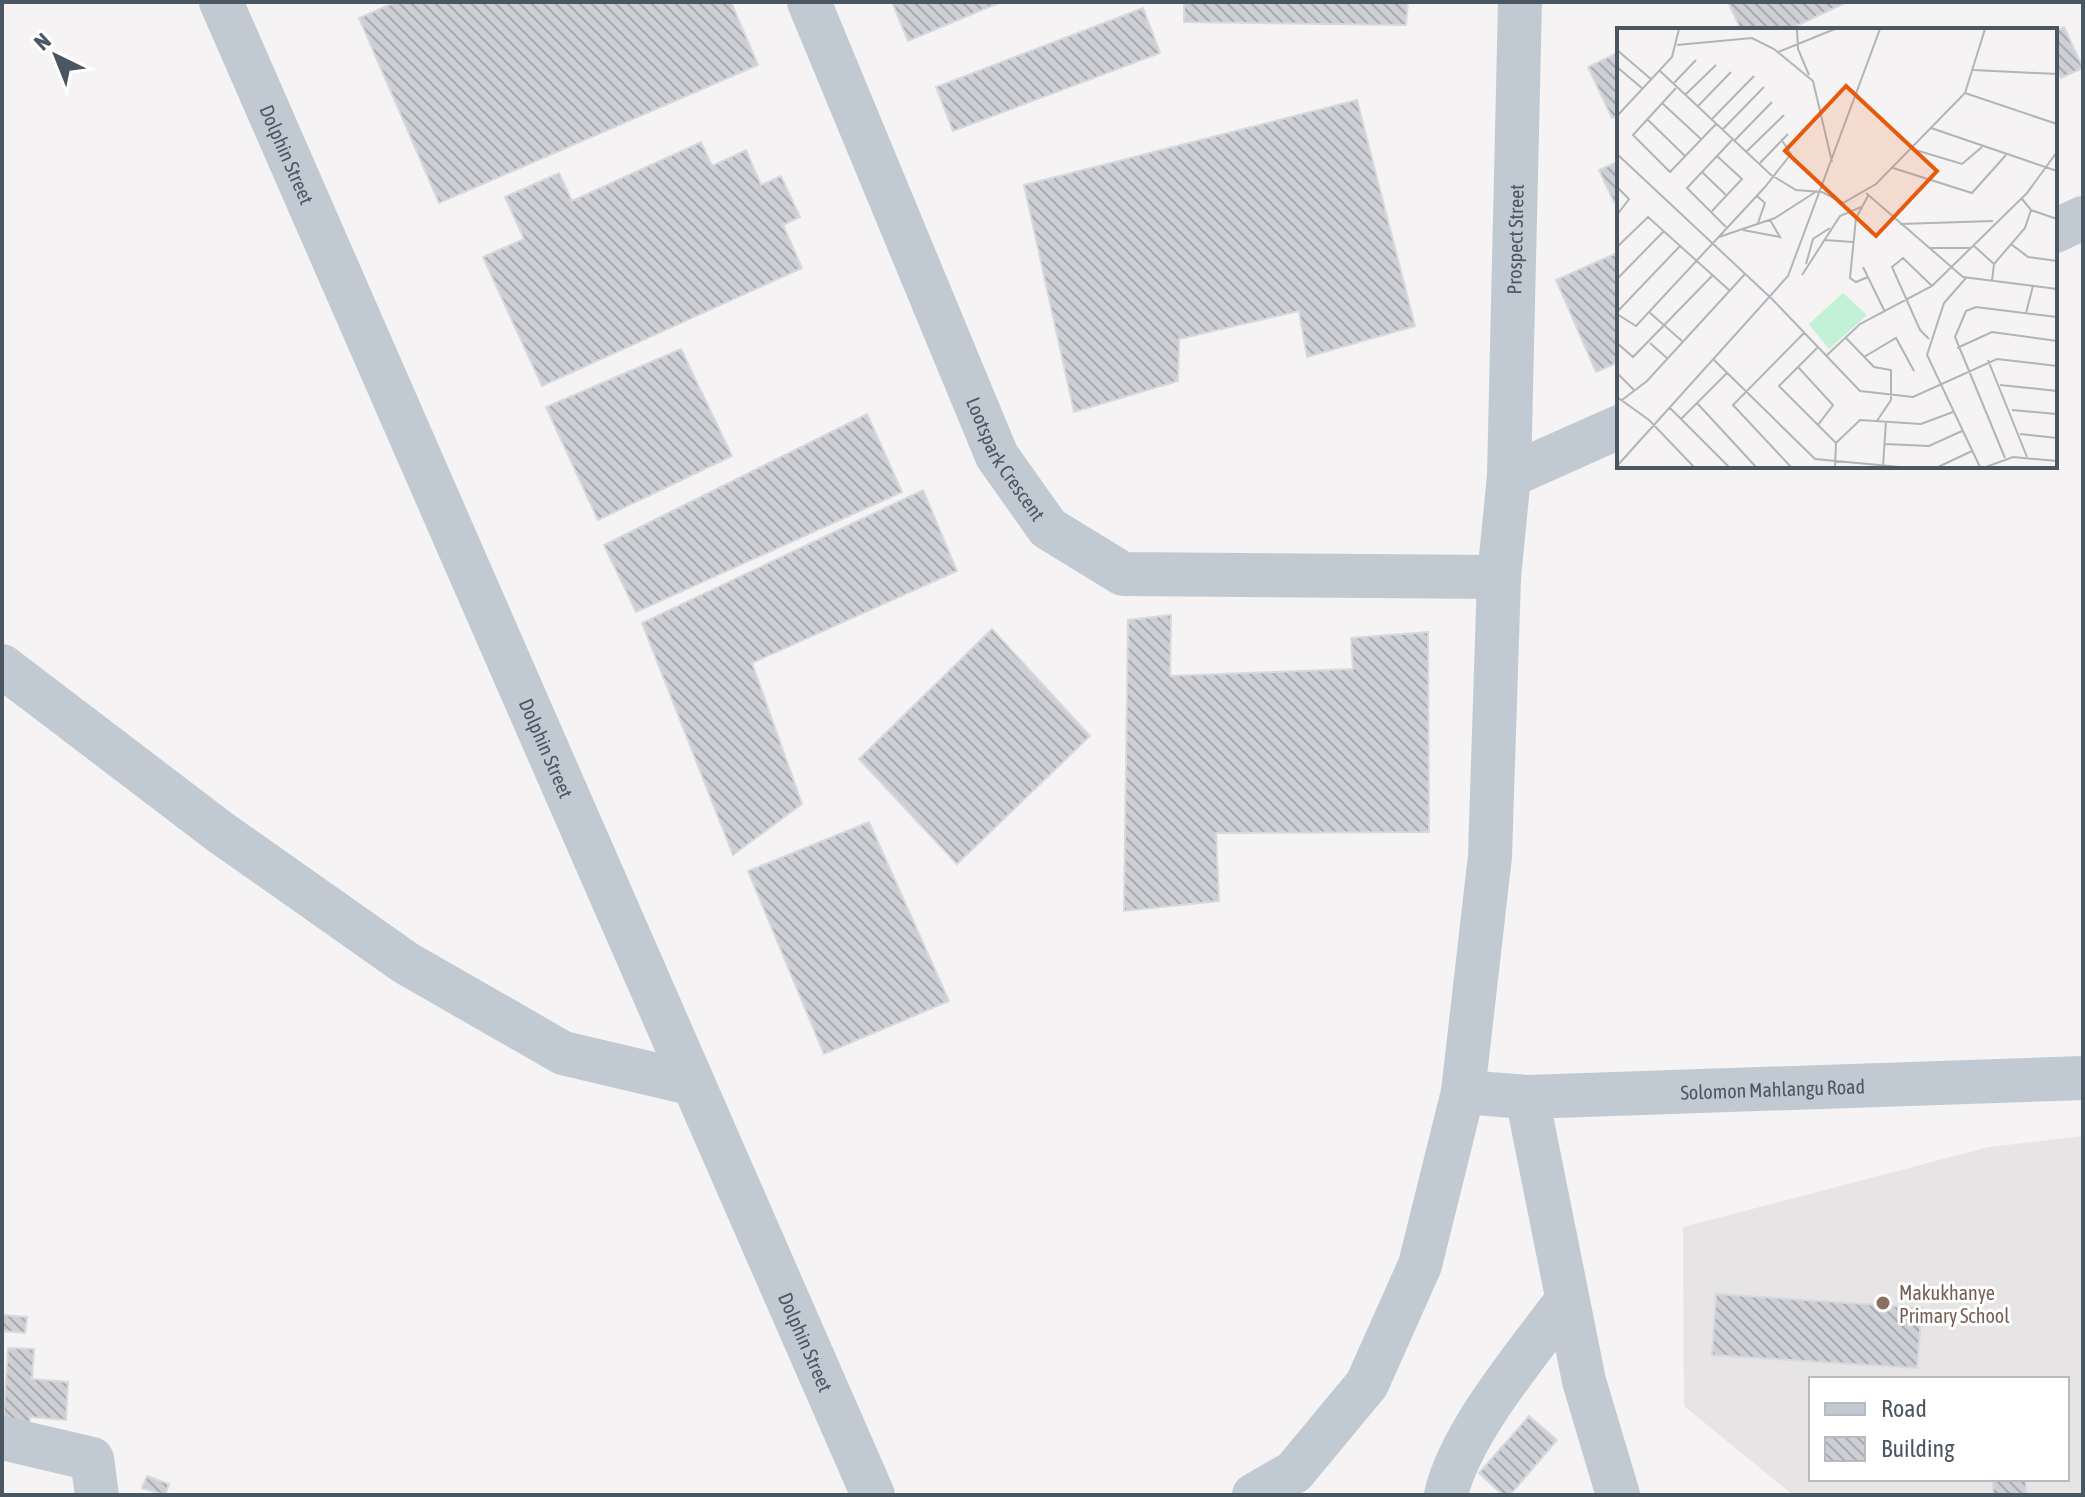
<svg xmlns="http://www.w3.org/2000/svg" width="2085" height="1497" font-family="'Asap Condensed',sans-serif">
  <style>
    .education { fill: #e6e4e5; fill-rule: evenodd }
    .building { fill: url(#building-back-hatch); stroke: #d7d9de; stroke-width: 2 }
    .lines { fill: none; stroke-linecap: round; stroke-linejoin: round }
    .minor { stroke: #c1cad2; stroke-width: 44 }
    .education-dot { fill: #8d6e63; stroke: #fff; stroke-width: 3 }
    .labels { text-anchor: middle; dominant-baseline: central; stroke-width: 6; stroke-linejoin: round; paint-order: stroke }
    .street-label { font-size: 20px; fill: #4a5661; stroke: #fff }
    .education-label { font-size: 20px; fill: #785e54; stroke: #fff; text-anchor: start }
    .inset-road { fill: none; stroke: #b1b4b9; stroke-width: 2 }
    .view { fill: #e8590c; fill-opacity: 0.15; stroke: #e8590c; stroke-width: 4 }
    .inset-edge { fill: none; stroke: #4a5661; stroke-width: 4 }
  </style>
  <defs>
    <pattern id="building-back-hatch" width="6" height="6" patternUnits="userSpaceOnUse" patternTransform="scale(2)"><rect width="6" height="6" fill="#cdcfd5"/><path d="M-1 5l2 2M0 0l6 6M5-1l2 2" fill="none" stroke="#a8abb0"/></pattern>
  </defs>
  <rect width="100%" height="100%" fill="#f5f3f3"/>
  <!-- education -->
  <path class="education" d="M2083,1136V1495H1793L1684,1406L1683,1227L1989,1147ZM1811,1379H2067V1479H1811Z"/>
  <!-- building -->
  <g class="building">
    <polygon points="396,2 731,2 758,65 439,203 359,18"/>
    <polygon points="892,2 1001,2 908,41"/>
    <polygon points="1184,2 1408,2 1406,25 1184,22"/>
    <polygon points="1728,2 1847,2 1788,30 1741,30"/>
    <polygon points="1143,8 1160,53 953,131 936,87"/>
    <polygon points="2064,27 2083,68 2061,78 2055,66 2055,31"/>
    <polygon points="1619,52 1619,115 1612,118 1588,67"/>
    <polygon points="1357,100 1415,326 1307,357 1299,311 1179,339 1178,381 1074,412 1024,185"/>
    <polygon points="701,142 712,166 746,150 761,185 781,176 800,217 783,225 802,268 542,386 483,257 524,239 505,197 559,173 572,201"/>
    <polygon points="1619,161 1619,199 1614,202 1599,170"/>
    <polygon points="1619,252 1619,362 1596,372 1556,280"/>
    <polygon points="681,349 732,456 598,520 546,407"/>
    <polygon points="867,414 902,492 636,612 604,545"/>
    <polygon points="923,490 957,571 752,663 802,804 733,855 642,623"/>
    <polygon points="1171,615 1170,676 1353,669 1351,638 1428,632 1429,832 1216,833 1219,901 1124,911 1128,620"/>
    <polygon points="992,629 1090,736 957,864 859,759"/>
    <polygon points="869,822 949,1001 824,1054 748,871"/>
    <polygon points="1716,1294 1922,1308 1917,1368 1712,1355"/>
    <polygon points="3,1315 27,1317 25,1333 2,1331"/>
    <polygon points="8,1348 34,1349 32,1379 68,1382 66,1420 30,1417 29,1429 3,1428"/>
    <polygon points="1529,1416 1557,1440 1510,1495 1503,1495 1479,1473"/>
    <polygon points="147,1476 169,1484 165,1495 142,1488"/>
    <polygon points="1993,1479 2026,1481 2026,1495 1993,1495"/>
  </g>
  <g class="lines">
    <!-- minor -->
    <g class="minor">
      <path id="s1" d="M221,2L873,1495"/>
      <path id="s2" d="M809,2L997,456L1048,528L1123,574L1499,577"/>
      <polyline points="2055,231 2083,218"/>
      <polyline points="1509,476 1619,427"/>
      <polyline points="2,666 220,832 406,963 563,1053 690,1083"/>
      <path id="s3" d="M1463,1092L1527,1097L2083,1078"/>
      <polyline points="1527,1097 1584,1381 1618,1495"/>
      <polyline points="2,1438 92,1459 97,1495"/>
      <path id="s4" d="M1254,1495L1294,1472L1367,1384L1420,1265L1463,1092L1490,856L1499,577L1509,476L1520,2"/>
      <path d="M1446,1495C1460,1432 1529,1352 1567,1300"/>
    </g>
  </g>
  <!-- markers -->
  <circle class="education-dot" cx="1883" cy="1303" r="8"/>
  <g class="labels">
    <!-- street labels -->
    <g class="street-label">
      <text stroke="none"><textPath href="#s1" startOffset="166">Dolphin Street</textPath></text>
      <text stroke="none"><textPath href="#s4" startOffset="1324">Prospect Street</textPath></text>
      <text stroke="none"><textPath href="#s2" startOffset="498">Lootspark Crescent</textPath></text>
      <text stroke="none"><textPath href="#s1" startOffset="814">Dolphin Street</textPath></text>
      <text stroke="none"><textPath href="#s3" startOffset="310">Solomon Mahlangu Road</textPath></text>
      <text stroke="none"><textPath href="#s1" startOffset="1462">Dolphin Street</textPath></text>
    </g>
    <!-- education labels -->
    <g class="education-label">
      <text x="1899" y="1292">Makukhanye<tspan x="1899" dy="23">Primary School</tspan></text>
    </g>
  </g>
  <!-- overview -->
  <g transform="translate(1617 28)">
    <rect width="440" height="440" fill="#f5f3f3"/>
    <path d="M226,265L250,287L212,321L192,296Z" fill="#c3f1d5"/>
    <path class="inset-road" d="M180,1L181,21L192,47M60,17L135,10L157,21L196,53L215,134M0,22L35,52M161,24L218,1M0,39L26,61M356,42L440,46M43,43L154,147L179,162L205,164L226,175L259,156L348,65L368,1M56,56L79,32M59,60L16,107L53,144L99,96M348,65L440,96M68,67L99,37M45,75L84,111M80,79L114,44M0,88L55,29L62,1M30,91L68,128M94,92L137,48M314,100L440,143M105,102L147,59M118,112L155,74M295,121L345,136L365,119M129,124L167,87M0,126L155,271L243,363L296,369L380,331L440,338M143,135L171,106M276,140L355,165L389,127M85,144L110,168M0,159L12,171L0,187M249,165L346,249L440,261M140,168L148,175L141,195M405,171L414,182L440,191M95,183L125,151L100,128M283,196L376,193M109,199L70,160L115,112M126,202L163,209L153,192M102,209L158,190L200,163M208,212L236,214M394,216L411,229L440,233M356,217L377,236M0,219L31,189L112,262M311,220H353M189,236L196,211L213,200M246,239L268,284M185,247L223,188L244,179M251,249L239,254L233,250L239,190L251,168M349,250L327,275L310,327L363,439M0,251L47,203M375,253L377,236L408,200L414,182M0,284L63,218M32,284L65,313M409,285L416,258M0,286L19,298L148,159L174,126L164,111M229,310L257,339L274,342V372L260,393M312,311L303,302L275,239L286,230L315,258M0,315L16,329L95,248M33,315L51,331M200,320L162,358L219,415M340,320L375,304L440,313M209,328L243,296L315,258L410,165L440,124M247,329L279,310L297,343M97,332L198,431L283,439M371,332L410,429M181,339L216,377L201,397M0,345L18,363M383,357L440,363M0,369L32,392L77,439M5,372L30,353L128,246M80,375L139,439M53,380L112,439M395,382L440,386M64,391L110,345M403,406L440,410M219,415L243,392L304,396L336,384M268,416L312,418L345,403M388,430L338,309L349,283L359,279L440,289M0,438L171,248L263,1M266,438L269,393M174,439L116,377L187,305M218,439L219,415M321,439L355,423M369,439L396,429L440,433"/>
    <path class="view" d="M229,58L320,143L259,208L168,123Z"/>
    <rect width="440" height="440" class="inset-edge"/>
  </g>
  <!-- border -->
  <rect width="2085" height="1497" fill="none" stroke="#4a5661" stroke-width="8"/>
  <!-- legend -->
  <rect x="1809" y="1377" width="260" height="104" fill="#ffffff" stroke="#b7bbc0" stroke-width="2"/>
  <rect x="1825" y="1403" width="40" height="12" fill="#c1cad2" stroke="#b7bbc0" stroke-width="2"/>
  <text x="1881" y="1417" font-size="24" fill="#4a5661">Road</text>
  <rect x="1825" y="1437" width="40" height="24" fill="url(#building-back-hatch)" stroke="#b7bbc0" stroke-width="2"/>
  <text x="1881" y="1457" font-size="24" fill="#4a5661">Building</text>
  <!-- north arrow -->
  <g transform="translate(56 56) rotate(317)" stroke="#ffffff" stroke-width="6" paint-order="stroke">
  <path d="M0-6L14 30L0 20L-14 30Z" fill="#4a5661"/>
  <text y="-12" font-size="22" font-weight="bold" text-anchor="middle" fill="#4a5661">N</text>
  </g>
</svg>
